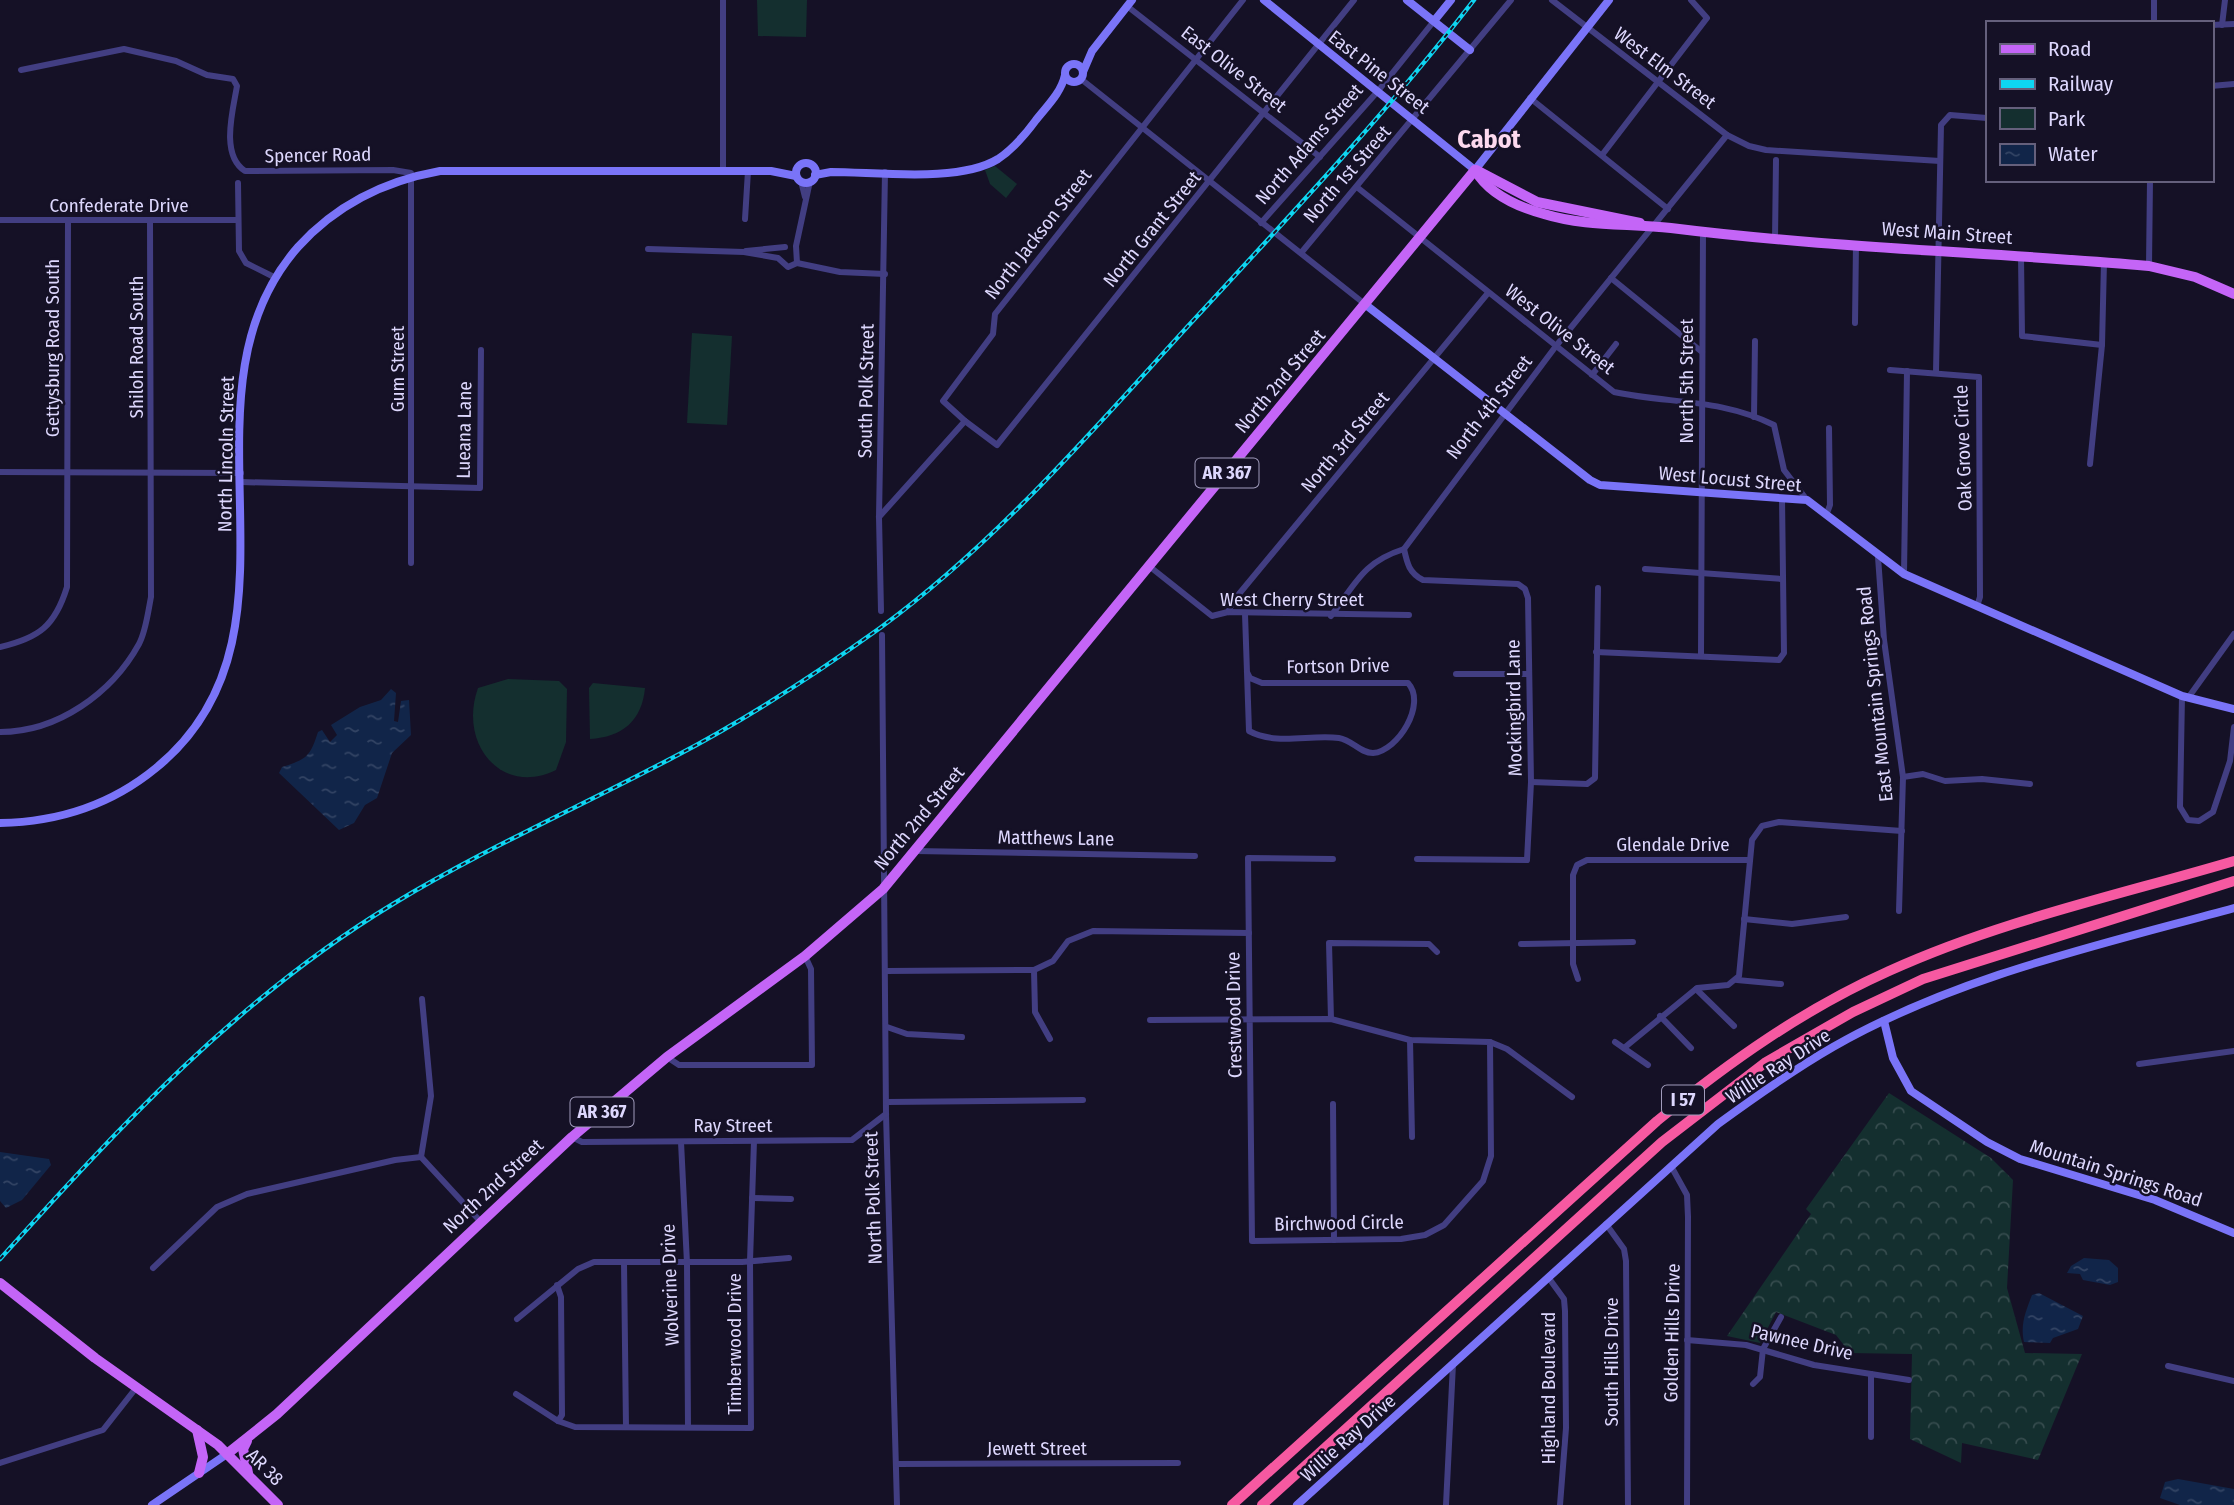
<svg xmlns="http://www.w3.org/2000/svg" width="2234" height="1505" font-family="'Fira Sans Condensed',sans-serif">
  <style>
    .forest { fill: url(#forest-crowns) }
    .green { fill: #142f2f }
    .water { fill: url(#water-ripples) }
    .lines { fill: none; stroke-linecap: round; stroke-linejoin: round }
    .street { stroke: #423e82; stroke-width: 6 }
    .secondary { stroke: #7a74f8; stroke-width: 8 }
    .primary { stroke: #c465f7; stroke-width: 10 }
    .highway { stroke: #f659a1; stroke-width: 10 }
    .rail-casing { stroke: #0ed6f2; stroke-width: 4.5 }
    .rail { stroke: #151126; stroke-width: 2; stroke-dasharray: 5; stroke-linecap: butt }
    .labels { text-anchor: middle; dominant-baseline: central; stroke-width: 5; stroke-linejoin: round; paint-order: stroke }
    .shield { fill: #151126; stroke: #a19cbc; stroke-width: 2 }
    .shield-label { font-size: 18px; font-weight: bold; fill: #ddd7fd }
    .street-label { font-size: 19px; fill: #ddd7fd; stroke: #151126 }
    .district-label { font-size: 26px; font-weight: bold; fill: #fdd9ef; stroke: #151126 }
  </style>
  <defs>
    <pattern id="forest-crowns" width="20" height="18" patternUnits="userSpaceOnUse" patternTransform="scale(1.75)"><rect width="20" height="18" fill="#142f2f"/><path d="M2 6a3 3 0 1 1 6 0M12 15a3 3 0 1 1 6 0" fill="none" stroke="#364c4e"/></pattern>
    <pattern id="water-ripples" width="26" height="14" patternUnits="userSpaceOnUse" patternTransform="scale(1.75)"><rect width="26" height="14" fill="#112549"/><path d="M2 4q2-2 4 0t4 0M15 11q2-2 4 0t4 0" fill="none" stroke="#334464"/></pattern>
  </defs>
  <rect width="100%" height="100%" fill="#151126"/>
  <!-- forest -->
  <polygon class="forest" points="1889,1093 1991,1158 2013,1180 2007,1288 2025,1353 2082,1354 2038,1460 1962,1443 1961,1463 1910,1439 1912,1354 1850,1353 1836,1335 1776,1312 1760,1343 1727,1336 1811,1214 1806,1209"/>
  <!-- green -->
  <g class="green">
    <polygon points="757,0 807,0 806,37 758,36"/>
    <polygon points="995,166 1017,184 1006,198 990,184 985,170"/>
    <polygon points="692,333 732,336 727,425 687,423"/>
    <path d="M508,679L559,681L567,689L566,742L556,770C501,797 458,743 478,688Z"/>
    <path d="M593,683L645,688C642,721 622,737 590,739L589,688Z"/>
  </g>
  <!-- water -->
  <g class="water">
    <path d="M391,689L396,693L394,721L398,722L401,701L409,700L411,735L392,753L377,798L365,805L354,823L339,830L279,773L282,767C307,759 310,757 318,732L322,730L330,742L337,735L331,725L360,707L381,700Z"/>
    <polygon points="0,1152 49,1159 51,1165 22,1200 6,1208 0,1201"/>
    <polygon points="2084,1258 2109,1260 2118,1268 2118,1282 2110,1285 2083,1280 2080,1274 2067,1273 2071,1266"/>
    <path d="M2039,1293L2083,1316L2078,1329L2053,1338L2050,1343L2024,1342C2020,1324 2026,1311 2032,1295Z"/>
    <polygon points="2178,1479 2234,1489 2234,1505 2180,1505 2160,1498 2165,1482"/>
  </g>
  <g class="lines">
    <!-- street -->
    <g class="street">
      <polyline points="1127,6 1320,157"/>
      <polyline points="2154,23 2154,0"/>
      <polyline points="2211,25 2234,24"/>
      <polyline points="2222,25 2225,0"/>
      <path d="M21,70L124,49L176,61L207,75L233,79L237,86C233,110 220,155 245,171L393,170L411,173V563"/>
      <polyline points="1081,79 1366,305"/>
      <polyline points="2211,86 2234,84"/>
      <polyline points="1530,98 1668,209"/>
      <polyline points="1727,135 1749,146 1766,150 1940,161"/>
      <polyline points="1602,155 1707,18 1691,0"/>
      <polyline points="723,171 723,0"/>
      <polyline points="801,181 805,197"/>
      <polyline points="238,183 239,251 246,263 274,277"/>
      <path d="M1358,188L1614,392C1670,404 1719,398 1774,425L1784,470L1807,500"/>
      <polyline points="745,219 748,171"/>
      <polyline points="0,220 238,220"/>
      <polyline points="1261,223 1378,91 1434,21"/>
      <polyline points="1775,239 1776,160"/>
      <polyline points="648,249 744,252 778,258 788,267 797,263 840,272 885,274"/>
      <polyline points="746,251 785,247"/>
      <polyline points="1301,253 1511,0"/>
      <polyline points="2021,256 2022,336 2102,345"/>
      <polyline points="797,263 796,246 810,181"/>
      <polyline points="2149,266 2150,180"/>
      <polyline points="1611,278 1702,352"/>
      <polyline points="1855,323 1856,244"/>
      <polyline points="1890,370 1979,377 1980,597 1977,606"/>
      <polyline points="1936,372 1941,125 1950,115 1987,118"/>
      <polyline points="1592,375 1616,344"/>
      <polyline points="1754,417 1755,341"/>
      <polyline points="965,421 997,445 1354,0"/>
      <polyline points="2090,464 2102,345 2104,262"/>
      <polyline points="0,472 241,473"/>
      <polyline points="241,482 480,488 481,350"/>
      <polyline points="1827,513 1830,505 1829,428"/>
      <polyline points="879,517 965,421 943,401 993,334 995,314 1243,0"/>
      <path d="M1404,549C1407,563 1409,573 1423,580L1518,584L1525,589L1528,598L1531,782L1527,860L1417,859"/>
      <polyline points="1878,557 1884,640 1903,777 1899,911"/>
      <polyline points="1149,566 1212,616 1228,612 1409,615"/>
      <polyline points="1645,569 1782,579"/>
      <polyline points="1904,574 1907,371"/>
      <polyline points="881,611 879,517 885,172"/>
      <polyline points="1228,612 1234,600 1488,293"/>
      <path d="M1245,614L1249,731C1277,746 1310,734 1339,738C1352,740 1360,753 1373,753C1398,751 1427,704 1408,683H1262L1250,678L1247,672"/>
      <path d="M1331,616C1356,583 1363,562 1404,549L1556,346L1727,135L1552,0"/>
      <polyline points="882,635 886,1114 897,1505"/>
      <path d="M0,647C39,638 55,626 67,587L68,221"/>
      <polyline points="1596,652 1779,660 1784,653 1782,498"/>
      <polyline points="1701,655 1703,232"/>
      <polyline points="1456,674 1529,674"/>
      <polyline points="2182,696 2180,807 2188,820 2199,821 2213,812 2230,761 2234,727"/>
      <polyline points="2188,698 2234,634"/>
      <path d="M0,732C58,732 112,693 139,644C146,631 148,612 151,597L150,221"/>
      <polyline points="1903,777 1923,774 1945,781 1982,779 2030,784"/>
      <polyline points="1531,782 1587,784 1595,778 1598,588"/>
      <polyline points="915,851 1195,856"/>
      <polyline points="1744,919 1792,924 1846,917"/>
      <polyline points="1521,944 1633,942"/>
      <polyline points="1034,970 1035,1012 1050,1039"/>
      <polyline points="886,971 1034,970 1053,961 1068,941 1093,931 1249,933"/>
      <polyline points="1578,979 1573,964 1573,875 1577,865 1587,860 1750,860"/>
      <polyline points="1737,980 1781,984"/>
      <polyline points="1696,989 1734,1026"/>
      <polyline points="1660,1016 1691,1048"/>
      <polyline points="1331,1019 1329,943 1429,944 1437,952"/>
      <polyline points="1150,1020 1331,1019 1410,1040 1490,1042 1491,1156 1483,1181 1444,1225 1425,1235 1401,1239 1252,1241 1248,858 1333,859"/>
      <polyline points="887,1027 907,1034 962,1037"/>
      <polyline points="1410,1040 1412,1137"/>
      <polyline points="1490,1042 1507,1049 1572,1097"/>
      <polyline points="1615,1042 1648,1065"/>
      <polyline points="1624,1048 1697,988 1728,985 1739,976 1752,840 1762,826 1779,822 1902,831"/>
      <polyline points="667,1057 679,1065 812,1065 811,969 805,956"/>
      <polyline points="2139,1064 2234,1051"/>
      <polyline points="887,1102 1083,1100"/>
      <polyline points="1333,1104 1334,1240"/>
      <polyline points="572,1137 582,1142 852,1140 886,1114"/>
      <polyline points="681,1142 687,1263 688,1427"/>
      <polyline points="421,1157 431,1096 422,999"/>
      <polyline points="1671,1166 1687,1195 1688,1217 1687,1505"/>
      <polyline points="752,1198 791,1199"/>
      <polyline points="1606,1224 1624,1249 1626,1261 1628,1505"/>
      <polyline points="624,1263 626,1427"/>
      <polyline points="153,1268 217,1207 247,1194 395,1160 421,1157 480,1221"/>
      <polyline points="1548,1277 1564,1299 1565,1311 1566,1428 1560,1505"/>
      <polyline points="557,1285 561,1297 562,1415 558,1421"/>
      <polyline points="517,1319 578,1269 594,1262 742,1262 789,1258"/>
      <polyline points="1687,1340 1746,1345 1814,1365 1909,1380"/>
      <polyline points="2168,1366 2234,1381"/>
      <polyline points="1871,1374 1871,1437"/>
      <polyline points="1753,1384 1760,1377 1763,1349 1781,1317"/>
      <polyline points="516,1394 558,1421 575,1427 751,1428 750,1261 754,1141"/>
      <polyline points="0,1463 103,1430 136,1388"/>
      <polyline points="897,1464 1178,1463"/>
      <polyline points="1446,1505 1453,1364"/>
    </g>
    <!-- secondary -->
    <g class="secondary">
      <polyline points="1264,0 1475,170 1609,0"/>
      <polyline points="1407,0 1470,50"/>
      <polyline points="1434,21 1451,0"/>
      <circle cx="1074" cy="73" r="9"/>
      <polyline points="1083,72 1092,51 1132,0"/>
      <circle cx="806" cy="173" r="10"/>
      <path d="M815,175L831,172C877,172 959,183 998,159C1013,149 1025,135 1036,120C1047,106 1061,93 1065,75"/>
      <polyline points="1366,305 1590,480 1600,485 1807,500 1904,574 2182,696 2234,709"/>
      <path d="M0,823C58,822 111,805 156,768C323,632 166,397 298,247C336,205 384,181 440,171H771L796,176"/>
      <polyline points="1884,1021 1893,1058 1911,1091 1987,1142 2020,1159 2155,1200 2234,1233"/>
      <polyline points="152,1505 227,1454"/>
      <path d="M1297,1505L1718,1124C1755,1097 1793,1070 1833,1047C1955,977 2099,945 2234,908"/>
    </g>
    <!-- primary -->
    <g class="primary">
      <path d="M1475,170C1489,194 1518,207 1544,214C1586,227 1629,223 1671,228C1830,248 1990,252 2149,266L2195,277L2234,294"/>
      <polyline points="1476,170 1537,202 1640,223"/>
      <polyline points="0,1283 95,1358 218,1445 278,1505"/>
      <polyline points="197,1430 203,1457 199,1473"/>
      <polyline points="247,1441 243,1449 248,1473"/>
      <polyline points="227,1454 277,1414 572,1137 667,1057 805,956 883,889 1475,170"/>
    </g>
    <!-- highway -->
    <g class="highway">
      <path d="M1232,1505L1657,1121C1729,1062 1804,1009 1889,971C1999,921 2119,895 2234,861"/>
      <polyline points="1262,1505 1662,1142 1766,1062 1853,1012 1923,979 2234,881"/>
    </g>
    <!-- rail casing -->
    <g class="rail-casing">
      <path id="rail" d="M0,1259C119,1127 239,997 393,904C482,850 579,807 672,758C745,720 813,676 880,628C996,543 1092,431 1189,325C1287,219 1386,114 1474,0"/>
    </g>
    <!-- rail -->
    <use href="#rail" class="rail"/>
  </g>
  <g class="labels">
    <!-- shield labels -->
    <g class="shield">
      <rect x="1195.5" y="458.5" width="63" height="29" rx="5"/>
      <rect x="1662" y="1085.5" width="42" height="29" rx="5"/>
      <rect x="570.5" y="1097.5" width="63" height="29" rx="5"/>
    </g>
    <g class="shield-label">
      <text x="1227" y="473">AR 367</text>
      <text x="1683" y="1100">I 57</text>
      <text x="602" y="1112">AR 367</text>
    </g>
    <!-- street labels -->
    <g class="street-label">
      <text transform="translate(1665 68) rotate(37)">West Elm Street</text>
      <text transform="translate(1234 69) rotate(38)">East Olive Street</text>
      <text transform="translate(1379 72) rotate(38)">East Pine Street</text>
      <text transform="translate(1309 144) rotate(-49)">North Adams Street</text>
      <text transform="translate(318 155) rotate(-1)">Spencer Road</text>
      <text transform="translate(1347 174) rotate(-49)">North 1st Street</text>
      <text x="119" y="205">Confederate Drive</text>
      <text transform="translate(1152 229) rotate(-51)">North Grant Street</text>
      <text transform="translate(1947 233) rotate(4)">West Main Street</text>
      <text transform="translate(1038 234) rotate(-52)">North Jackson Street</text>
      <text transform="translate(1560 329) rotate(38)">West Olive Street</text>
      <text transform="translate(136 347) rotate(-90)">Shiloh Road South</text>
      <text transform="translate(52 348) rotate(-90)">Gettysburg Road South</text>
      <text transform="translate(397 369) rotate(-90)">Gum Street</text>
      <text transform="translate(1280 381) rotate(-50)">North 2nd Street</text>
      <text transform="translate(1686 381) rotate(-90)">North 5th Street</text>
      <text transform="translate(866 391) rotate(-89)">South Polk Street</text>
      <text transform="translate(1489 407) rotate(-52)">North 4th Street</text>
      <text transform="translate(464 430) rotate(-89)">Lueana Lane</text>
      <text transform="translate(1345 442) rotate(-50)">North 3rd Street</text>
      <text transform="translate(1963 448) rotate(-92)">Oak Grove Circle</text>
      <text transform="translate(226 454) rotate(-89)">North Lincoln Street</text>
      <text transform="translate(1730 479) rotate(5)">West Locust Street</text>
      <text x="1292" y="599">West Cherry Street</text>
      <text transform="translate(1338 666) rotate(-1)">Fortson Drive</text>
      <text transform="translate(1875 694) rotate(-96)">East Mountain Springs Road</text>
      <text transform="translate(1514 708) rotate(-91)">Mockingbird Lane</text>
      <text transform="translate(919 818) rotate(-50)">North 2nd Street</text>
      <text transform="translate(1056 838) rotate(1)">Matthews Lane</text>
      <text x="1673" y="844">Glendale Drive</text>
      <text transform="translate(1234 1015) rotate(-91)">Crestwood Drive</text>
      <text transform="translate(1778 1066) rotate(-33)">Willie Ray Drive</text>
      <text x="733" y="1125">Ray Street</text>
      <text transform="translate(2116 1173) rotate(18)">Mountain Springs Road</text>
      <text transform="translate(493 1186) rotate(-43)">North 2nd Street</text>
      <text transform="translate(873 1198) rotate(-92)">North Polk Street</text>
      <text transform="translate(1339 1223) rotate(-1)">Birchwood Circle</text>
      <text transform="translate(670 1285) rotate(-92)">Wolverine Drive</text>
      <text transform="translate(1672 1333) rotate(-89)">Golden Hills Drive</text>
      <text transform="translate(1802 1342) rotate(13)">Pawnee Drive</text>
      <text transform="translate(734 1344) rotate(-90)">Timberwood Drive</text>
      <text transform="translate(1611 1362) rotate(-90)">South Hills Drive</text>
      <text transform="translate(1548 1388) rotate(-90)">Highland Boulevard</text>
      <text transform="translate(1348 1438) rotate(-42)">Willie Ray Drive</text>
      <text x="1037" y="1448">Jewett Street</text>
      <text transform="translate(265 1467) rotate(45)">AR 38</text>
    </g>
    <!-- district labels -->
    <g class="district-label">
      <text x="1489" y="139">Cabot</text>
    </g>
  </g>
  <!-- legend -->
  <rect x="1986" y="21" width="228" height="161" fill="#151126" stroke="#65607c" stroke-width="2"/>
  <rect x="2000" y="44" width="35" height="10" fill="#c465f7" stroke="#65607c" stroke-width="2"/>
  <text x="2048" y="56" font-size="21" fill="#ddd7fd">Road</text>
  <rect x="2000" y="79" width="35" height="10" fill="#0ed6f2" stroke="#65607c" stroke-width="2"/>
  <text x="2048" y="91" font-size="21" fill="#ddd7fd">Railway</text>
  <rect x="2000" y="108" width="35" height="21" fill="#142f2f" stroke="#65607c" stroke-width="2"/>
  <text x="2048" y="126" font-size="21" fill="#ddd7fd">Park</text>
  <rect x="2000" y="144" width="35" height="21" fill="url(#water-ripples)" stroke="#65607c" stroke-width="2"/>
  <text x="2048" y="161" font-size="21" fill="#ddd7fd">Water</text>
</svg>
